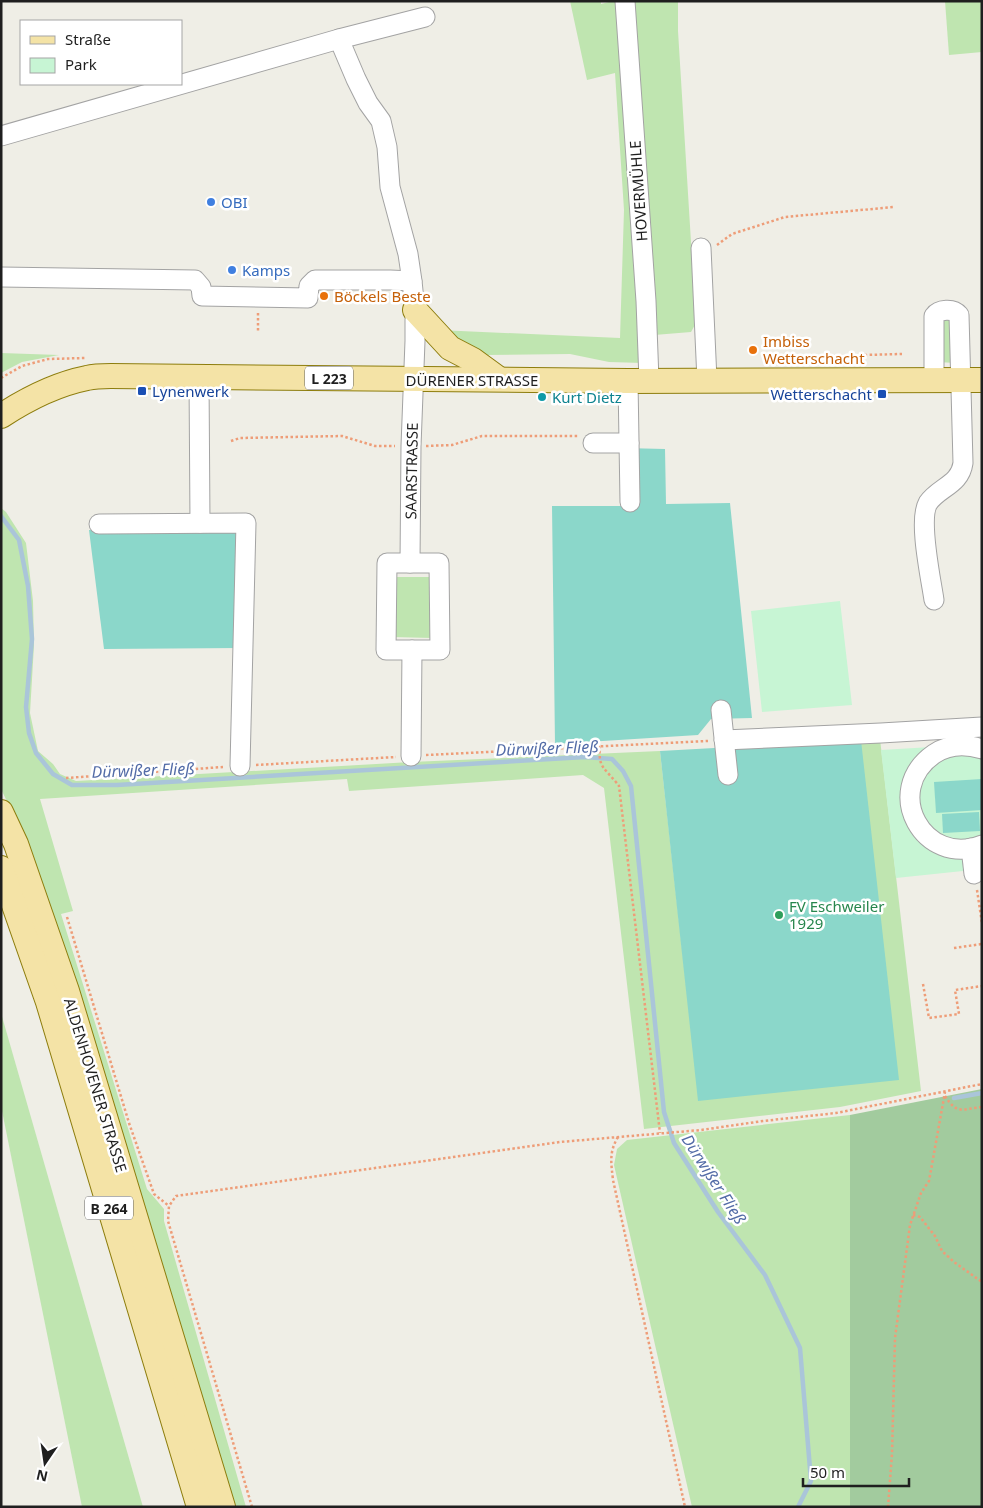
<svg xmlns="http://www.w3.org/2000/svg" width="983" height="1508" font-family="'Noto Sans',sans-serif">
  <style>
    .grass { fill: #bfe5b0 }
    .forest { fill: #a2cb9e }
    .park { fill: #c7f5d4 }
    .pitch { fill: #8bd7ca }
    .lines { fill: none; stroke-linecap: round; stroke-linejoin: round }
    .stream { stroke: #aac5d9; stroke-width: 4.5 }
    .minor-casing { stroke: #a3a3a3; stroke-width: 21 }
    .major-casing { stroke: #8d7d0d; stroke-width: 26 }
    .path { stroke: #ee9d78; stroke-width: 2.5; stroke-dasharray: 2.5 2.5; stroke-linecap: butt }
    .minor { stroke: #fff; stroke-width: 19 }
    .major { stroke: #f4e3a6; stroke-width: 24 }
    .shop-dot { fill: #3f7fe0; stroke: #fff; stroke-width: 2 }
    .food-dot { fill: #e8710a; stroke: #fff; stroke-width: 2 }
    .transit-dot { fill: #1a4fb4; stroke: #fff; stroke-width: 2 }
    .culture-dot { fill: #0f9aa8; stroke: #fff; stroke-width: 2 }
    .leisure-dot { fill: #2e9e5b; stroke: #fff; stroke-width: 2 }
    .labels { text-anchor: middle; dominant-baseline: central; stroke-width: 5; stroke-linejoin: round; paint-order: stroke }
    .shield { fill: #fff; stroke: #626262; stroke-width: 1 }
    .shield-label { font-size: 14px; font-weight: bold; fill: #1f1f1f }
    .street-label { font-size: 15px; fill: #1f1f1f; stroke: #fff }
    .shop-label { font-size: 15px; fill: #366cbe; stroke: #fff; text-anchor: start }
    .food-label { font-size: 15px; fill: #c56008; stroke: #fff; text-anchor: start }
    .transit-label { font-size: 15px; fill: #164399; stroke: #fff; text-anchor: start }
    .culture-label { font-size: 15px; fill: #0d838f; stroke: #fff; text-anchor: start }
    .leisure-label { font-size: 15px; fill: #27864d; stroke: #fff; text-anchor: start }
    .water-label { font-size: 16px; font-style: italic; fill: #536ca7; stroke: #fff }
  </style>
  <rect width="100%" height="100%" fill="#efeee6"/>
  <!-- grass -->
  <g class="grass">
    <polygon points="570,1 601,1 601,4 613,1 678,1 678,31 696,323 691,332 642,336 643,363 609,362 570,354 485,355 438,330 620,338 624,210 615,73 587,80"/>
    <polygon points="945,1 982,1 982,52 949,55"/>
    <polygon points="953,314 956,363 937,362 938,316"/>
    <polygon points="1,353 59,355 22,362 1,373"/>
    <polygon points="1,508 6,512 26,543 33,601 34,645 30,713 38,751 53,764 60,774 76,781 411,762 660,751 699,1101 861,740 880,739 921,1091 840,1107 644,1129 604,788 583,775 349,791 347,779 40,799 73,911 61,914 147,1189 164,1209 164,1221 246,1507 231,1507 79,989 26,841 1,789"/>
    <polygon points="393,577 432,577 432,638 393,637"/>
    <polygon points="1,1013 143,1507 82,1507 1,1106"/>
    <polygon points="850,1115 850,1507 692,1507 614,1165 617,1149 627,1140"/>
  </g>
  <!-- forest -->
  <polygon class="forest" points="982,1089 982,1507 850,1507 850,1115"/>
  <!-- park -->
  <g class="park">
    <polygon points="840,601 852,705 762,712 751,611"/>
    <polygon points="982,744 982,869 896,878 881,750"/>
  </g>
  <!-- pitch -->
  <g class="pitch">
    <polygon points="624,448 665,449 666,504 730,503 752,718 711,719 698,735 555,744 552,506 624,506"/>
    <polygon points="89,530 240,530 239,648 104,649"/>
    <polygon points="861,740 899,1080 698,1101 660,751"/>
    <polygon points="982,779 982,810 936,813 934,782"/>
    <polygon points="979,812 980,831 943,833 942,814"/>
  </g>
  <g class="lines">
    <!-- stream -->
    <g class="stream">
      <polyline points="1,516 19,540 28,586 32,639 26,707 29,733 36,753 53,774 72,785 117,785 585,757 612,759 623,771 631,786 664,1112 674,1143 718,1212 765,1275 800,1348 811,1481 798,1507"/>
      <polyline points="954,1098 982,1093"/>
    </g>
    <!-- minor casing -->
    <g class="minor-casing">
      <g id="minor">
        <polyline points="625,1 646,301 649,380"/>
        <polyline points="339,39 356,79 368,103 381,121 387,147 390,187 408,254 412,281 415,310 415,341 411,446 410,563"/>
        <polyline points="1,136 339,39 425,17"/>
        <polyline points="701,248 707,380"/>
        <polyline points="1,277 195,280 201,287 202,296 308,298 309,286 315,280 390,280 412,281"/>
        <polyline points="199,377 200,523"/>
        <path d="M934,380V316C939,309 953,308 959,315L963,463C960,485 939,487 928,503C918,520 931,579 934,600"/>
        <polyline points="628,381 630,502"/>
        <polyline points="593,443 629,443"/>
        <polyline points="99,524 246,523 240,766"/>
        <polygon points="387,563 439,563 440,650 386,650"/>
        <polyline points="721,710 728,775"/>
        <polyline points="724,740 881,733 982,727"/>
        <path d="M982,749C966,744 949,744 934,754C881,791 924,868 982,845"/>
        <polyline points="411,756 412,650"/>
        <polyline points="971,848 974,874"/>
      </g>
    </g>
    <!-- major casing -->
    <g class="major-casing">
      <g id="major">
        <polyline points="415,310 450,348 473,360 499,379"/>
        <path d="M1,416C27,399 57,384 87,378C95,376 103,376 111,376L628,381L982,380"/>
        <polyline points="1,812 16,844 67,991 223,1507"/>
        <polyline points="1,868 48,1002 199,1507"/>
      </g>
    </g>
    <!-- path -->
    <g class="path">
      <polyline points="717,245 732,234 785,217 894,207"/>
      <polyline points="258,313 258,332"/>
      <polyline points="770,360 783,357 902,354"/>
      <polyline points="1,378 22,366 48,359 86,358"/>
      <polyline points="231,441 240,438 342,436 375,446 395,446"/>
      <polyline points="426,446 452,445 482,436 579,436"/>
      <path d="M599,746C600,751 599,758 601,763C602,768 615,780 619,786L660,1133"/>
      <polyline points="426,755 708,741"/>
      <polyline points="256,765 396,757"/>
      <polyline points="66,778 223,767"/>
      <polyline points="977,890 982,923"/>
      <polyline points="67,917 129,1123 154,1194 169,1206"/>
      <polyline points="954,948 982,944"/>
      <polyline points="923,984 929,1018 959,1014 955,990 982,986"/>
      <path d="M945,1096C957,1115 962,1109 982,1107"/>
      <path d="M618,1137C609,1152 611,1162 613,1180L685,1507"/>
      <polyline points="913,1215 920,1217 935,1236 942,1251 954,1262 982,1282"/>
      <polyline points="252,1507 168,1221 169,1206 176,1196 560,1142 701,1130 763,1121 836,1113 982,1084"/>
      <polyline points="888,1507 892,1454 895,1338 910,1225 921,1193 929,1181 945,1092"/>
    </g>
    <!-- minor -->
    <use href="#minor" class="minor"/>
    <!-- major -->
    <use href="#major" class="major"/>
  </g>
  <!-- markers -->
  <g class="shop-dot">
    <circle cx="211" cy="202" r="5"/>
    <circle cx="232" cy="270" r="5"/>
  </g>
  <g class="food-dot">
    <circle cx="324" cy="296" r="5"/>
    <circle cx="753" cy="350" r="5"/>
  </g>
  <g class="transit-dot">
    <rect x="137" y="386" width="10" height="10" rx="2.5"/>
    <rect x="877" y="389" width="10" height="10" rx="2.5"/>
  </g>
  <circle class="culture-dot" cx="542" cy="397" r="5"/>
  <circle class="leisure-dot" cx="779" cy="915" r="5"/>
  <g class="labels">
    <!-- shield labels -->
    <g class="shield">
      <rect x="305" y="366.5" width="48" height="23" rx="4"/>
      <rect x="85" y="1196.5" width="48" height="23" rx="4"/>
    </g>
    <g class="shield-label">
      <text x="329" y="378">L 223</text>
      <text x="109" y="1208">B 264</text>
    </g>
    <!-- street labels -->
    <g class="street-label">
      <text transform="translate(638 191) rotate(-94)">HOVERMÜHLE</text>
      <text x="472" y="380">DÜRENER STRASSE</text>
      <text transform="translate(411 471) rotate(-89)">SAARSTRASSE</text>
      <text transform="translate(96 1085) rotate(73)">ALDENHOVENER STRASSE</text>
    </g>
    <!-- shop labels -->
    <g class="shop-label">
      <text x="221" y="202">OBI</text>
      <text x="242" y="270">Kamps</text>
    </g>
    <!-- food labels -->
    <g class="food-label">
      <text x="334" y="296">Böckels Beste</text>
      <text x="763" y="341">Imbiss<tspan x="763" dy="17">Wetterschacht</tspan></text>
    </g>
    <!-- transit labels -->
    <g class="transit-label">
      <text x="152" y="391">Lynenwerk</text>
      <text x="872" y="394" text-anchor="end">Wetterschacht</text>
    </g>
    <!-- culture labels -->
    <g class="culture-label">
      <text x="552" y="397">Kurt Dietz</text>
    </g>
    <!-- leisure labels -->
    <g class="leisure-label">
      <text x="789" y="906">FV Eschweiler<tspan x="789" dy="17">1929</tspan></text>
    </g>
    <!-- water labels -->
    <g class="water-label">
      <text transform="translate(547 748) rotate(-2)">Dürwißer Fließ</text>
      <text transform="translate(143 770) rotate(-2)">Dürwißer Fließ</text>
      <text transform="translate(714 1179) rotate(57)">Dürwißer Fließ</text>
    </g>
  </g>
  <!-- border -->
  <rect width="983" height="1508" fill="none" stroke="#1f1f1f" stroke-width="5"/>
  <!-- legend -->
  <rect x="20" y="20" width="162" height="65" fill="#ffffff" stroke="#a5a5a5"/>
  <rect x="30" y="36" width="25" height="8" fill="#f4e3a6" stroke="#a5a5a5"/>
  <text x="65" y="45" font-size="15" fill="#1f1f1f">Straße</text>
  <rect x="30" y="58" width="25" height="15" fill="#c7f5d4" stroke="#a5a5a5"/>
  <text x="65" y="70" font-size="15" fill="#1f1f1f">Park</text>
  <!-- north arrow -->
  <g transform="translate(45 1463) rotate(193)" stroke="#ffffff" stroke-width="4" paint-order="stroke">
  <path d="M0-4L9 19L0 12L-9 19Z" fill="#1f1f1f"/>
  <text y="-8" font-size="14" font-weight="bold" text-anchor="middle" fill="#1f1f1f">N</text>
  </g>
  <!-- scale -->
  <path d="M803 1478v8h106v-8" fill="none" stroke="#1f1f1f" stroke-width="2.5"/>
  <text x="810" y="1478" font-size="15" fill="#1f1f1f" stroke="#ffffff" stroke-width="4" paint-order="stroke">50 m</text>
</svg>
